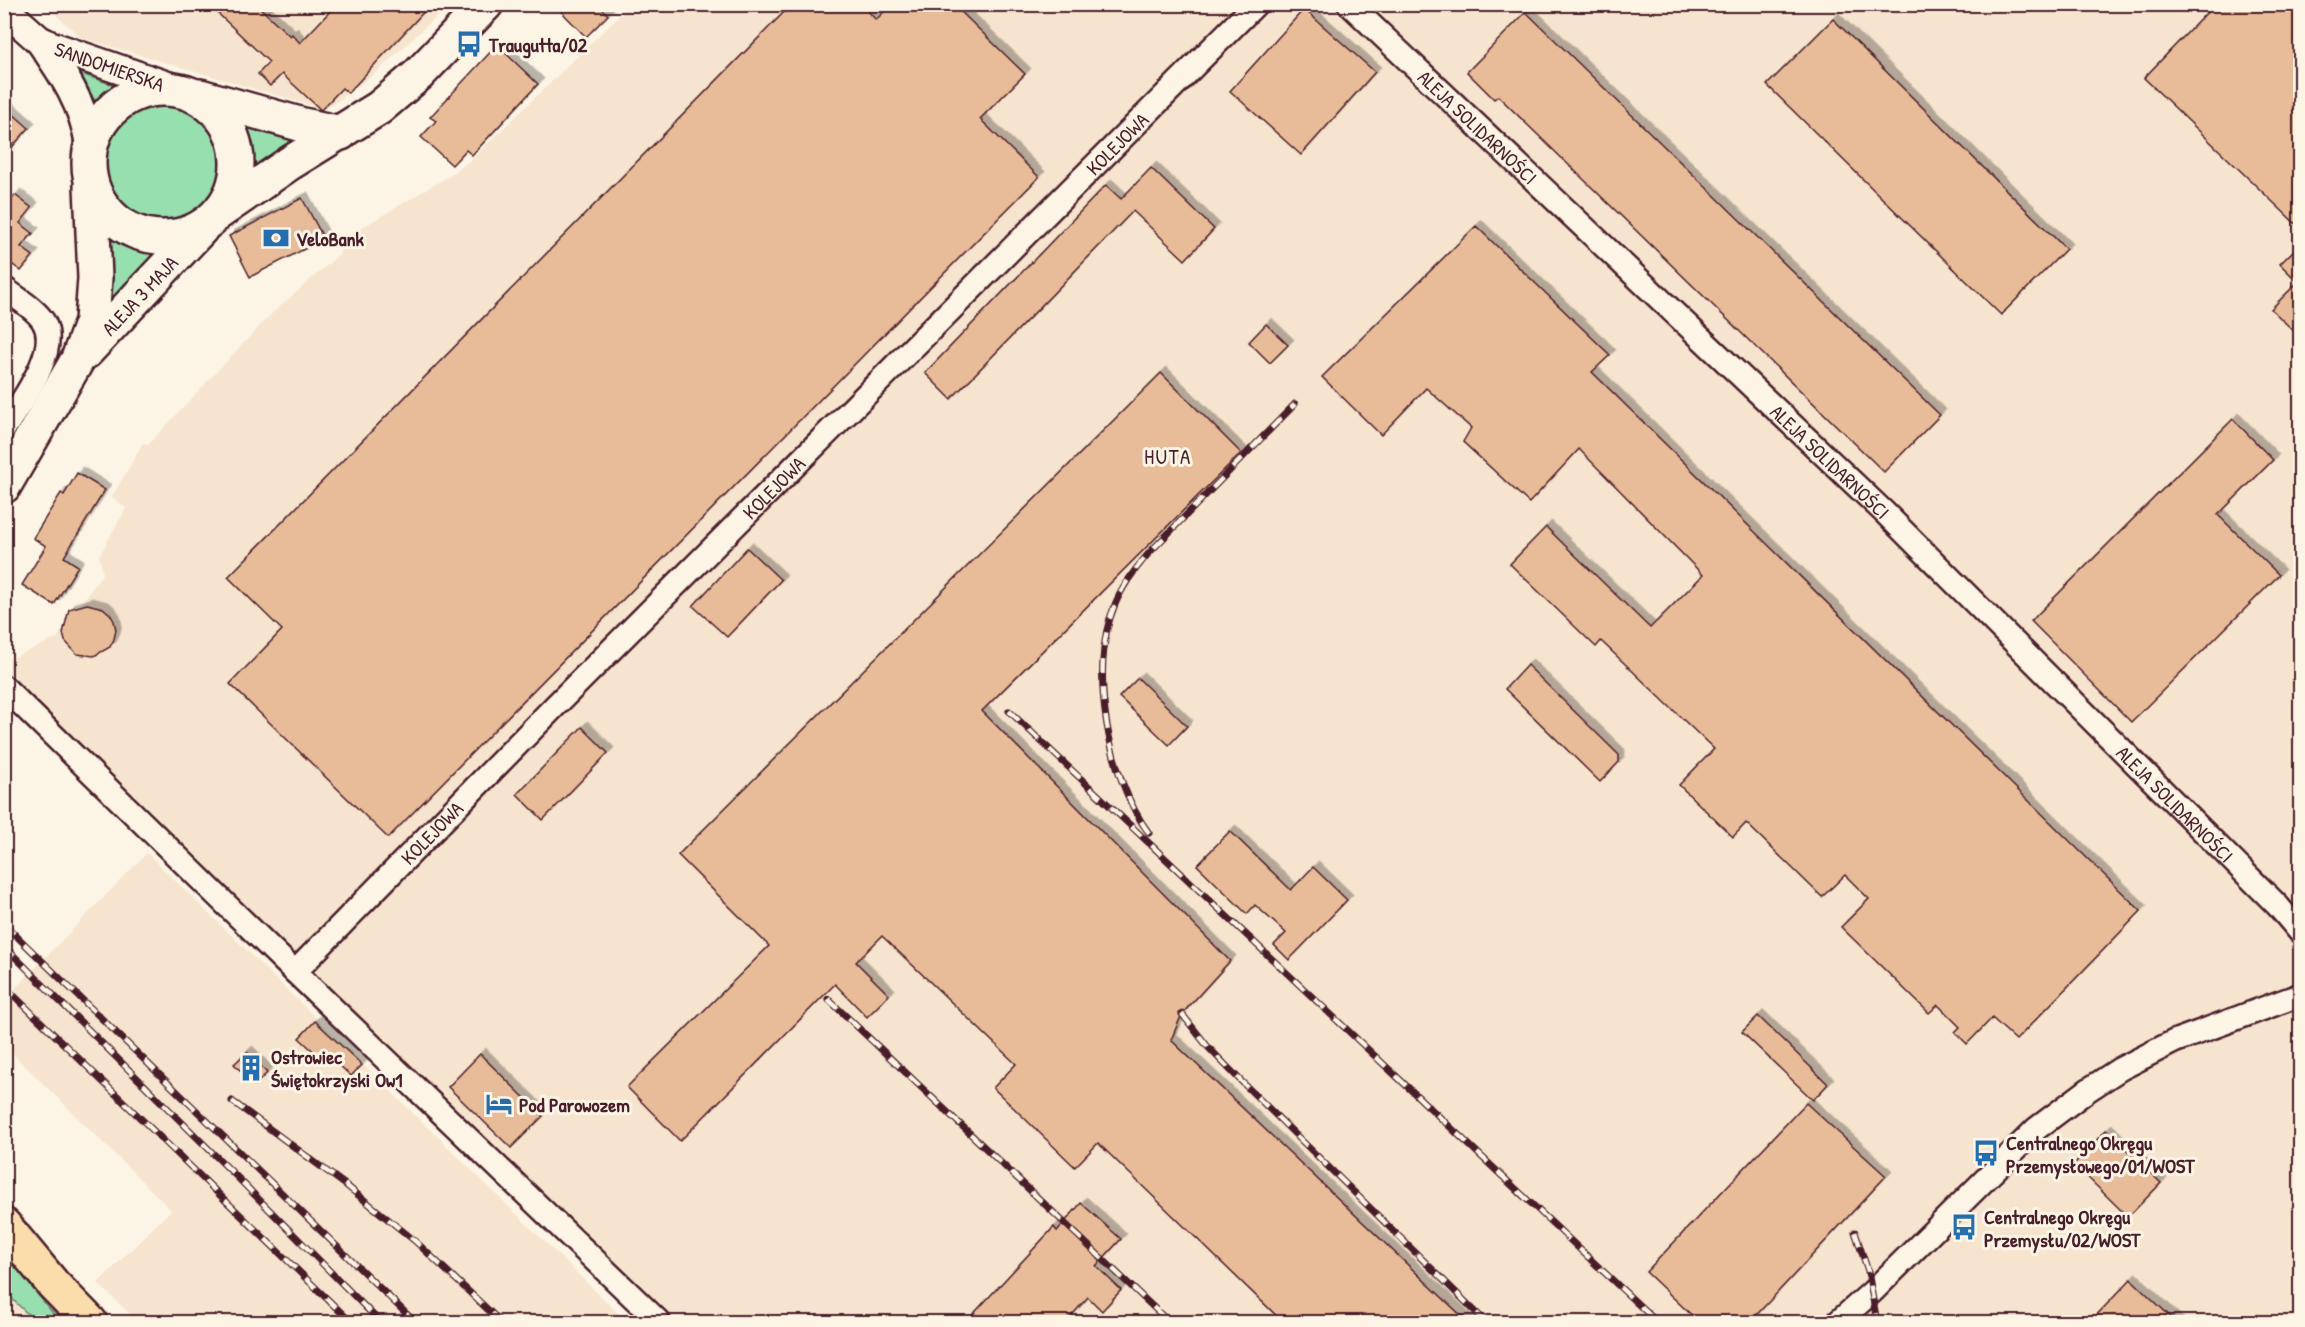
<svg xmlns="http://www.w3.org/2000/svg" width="2305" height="1327" font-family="'Patrick Hand',sans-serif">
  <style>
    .built { fill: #f6e4ce }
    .green { fill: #96dfae; stroke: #707f6c; stroke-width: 1.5 }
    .building { fill: #e9bc99; stroke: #4a1f2b; stroke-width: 1.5; filter: url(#shadow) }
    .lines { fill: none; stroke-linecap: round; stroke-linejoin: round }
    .minor-casing { stroke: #4a1f2b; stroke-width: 27 }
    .tertiary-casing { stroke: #4a1f2b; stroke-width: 33 }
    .secondary-casing { stroke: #4a1f2b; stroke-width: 38 }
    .primary-casing { stroke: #4a1f2b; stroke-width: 38 }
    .minor { stroke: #fcf5e5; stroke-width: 22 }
    .tertiary { stroke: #fcf5e5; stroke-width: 28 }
    .secondary { stroke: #fcf5e5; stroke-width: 33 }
    .primary { stroke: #faddab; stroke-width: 33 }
    .rail-casing { stroke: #4a1f2b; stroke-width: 7 }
    .rail { stroke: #fcf5e5; stroke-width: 4.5; stroke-dasharray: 14; stroke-linecap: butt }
    .labels { text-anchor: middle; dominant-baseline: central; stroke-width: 6; stroke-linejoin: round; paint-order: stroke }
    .poi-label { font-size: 20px; font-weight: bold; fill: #4a1f2b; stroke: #fcf5e5; text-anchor: start }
    .street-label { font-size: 20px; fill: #4a1f2b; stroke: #fcf5e5 }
    .neighbourhood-label { font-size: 21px; letter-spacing: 1.5px; fill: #4a1f2b; stroke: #fcf5e5 }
  </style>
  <defs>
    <filter id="shadow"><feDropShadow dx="5.5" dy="-5.5" stdDeviation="0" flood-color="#0004"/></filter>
  </defs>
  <rect width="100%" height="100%" fill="#fcf5e5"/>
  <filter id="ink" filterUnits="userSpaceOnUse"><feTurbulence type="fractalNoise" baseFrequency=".0167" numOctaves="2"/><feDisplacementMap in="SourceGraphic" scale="12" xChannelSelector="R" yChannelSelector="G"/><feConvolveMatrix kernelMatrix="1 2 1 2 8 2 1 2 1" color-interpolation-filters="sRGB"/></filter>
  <g filter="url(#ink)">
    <!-- built -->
    <g class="built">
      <polygon points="51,4 449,5 378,71 331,106 321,110 313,106 82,38 48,8"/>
      <polygon points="630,5 2300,5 2300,1322 659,1322 5,687 4,657 10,659 57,638 103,573 99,556 126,508 112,497 143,443 148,445 269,316 340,254 341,240 454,173 474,157"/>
      <polygon points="147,853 627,1322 138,1322 98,1283 171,1210 5,1046 4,1000"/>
      <polygon points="4,1225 90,1322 5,1322"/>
    </g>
    <!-- green -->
    <g class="green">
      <polygon points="81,74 117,86 96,103"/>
      <circle cx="163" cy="162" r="58"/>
      <polygon points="244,124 300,140 251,172 251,143"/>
      <polygon points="109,232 129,245 158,251 112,303"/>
      <polygon points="10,1264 13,1264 60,1322 36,1322 5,1292"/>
    </g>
    <!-- building -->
    <g class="building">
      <polygon points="208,4 256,4 290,36 292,34 300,43 337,4 431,4 348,93 342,88 321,110 282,74 270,86 258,74 269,62"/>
      <polygon points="554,4 598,4 608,15 586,37"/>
      <polygon points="792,4 861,4 876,20 891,4 953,4 1025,74 980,119 1039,177 388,838 230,684 282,630 228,577"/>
      <polygon points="2215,4 2301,4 2301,229 2144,78"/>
      <polygon points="1304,9 1375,72 1301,155 1230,91"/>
      <polygon points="1526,12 1940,415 1884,472 1498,96 1494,99 1467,72"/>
      <polygon points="1833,19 2066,249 2001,315 1767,85"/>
      <polygon points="497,45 538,84 472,155 466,150 452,165 421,137 436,121 430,117"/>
      <polygon points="4,106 29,128 4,156"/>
      <polygon points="1151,168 1214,229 1185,260 1133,211 951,399 925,373 1106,185 1121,199"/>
      <polygon points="15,195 32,208 20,223 33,233 21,247 33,256 21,271 9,262 4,268 4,209"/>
      <polygon points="302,198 324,239 250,277 229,236"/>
      <polygon points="1476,226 1610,355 1592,372 2141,911 2016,1040 1992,1018 1967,1044 1955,1032 1960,1027 1938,1005 1929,1013 1841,927 1869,899 1845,875 1822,897 1746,823 1733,837 1679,785 1714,749 1601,641 1596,647 1510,564 1546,527 1650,628 1703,575 1579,449 1529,503 1463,442 1471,428 1426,388 1381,435 1322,377"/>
      <polygon points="2301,243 2301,338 2271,309 2298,282 2280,264"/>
      <polygon points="1266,324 1288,345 1270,363 1249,342"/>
      <polygon points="1161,373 1241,453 982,711 1230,961 1182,1014 1171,1040 1469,1323 1284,1323 1098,1143 1075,1167 993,1088 1016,1064 882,936 856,962 889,995 867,1017 835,984 680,1141 627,1087 769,946 678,855"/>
      <polygon points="2233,419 2273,460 2218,515 2279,575 2131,722 2031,621"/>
      <polygon points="77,473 105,490 64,557 78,566 54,605 22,585 46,546 33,538 61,493 64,495"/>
      <polygon points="747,548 781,580 727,637 693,606"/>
      <polygon points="87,604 103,608 110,614 114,621 116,630 114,639 110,647 94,656 77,654 65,641 63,633 69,609"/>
      <polygon points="1527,665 1619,755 1619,762 1600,782 1505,689"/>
      <polygon points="1138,678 1187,726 1169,745 1119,697"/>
      <polygon points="582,727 608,753 543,820 517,794"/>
      <polygon points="1230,831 1291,890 1313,867 1347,900 1289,960 1274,945 1286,933 1255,905 1247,914 1197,865"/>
      <polygon points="1758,1016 1828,1084 1813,1100 1742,1032"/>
      <polygon points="315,1021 362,1065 351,1076 327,1054 322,1059 299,1038"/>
      <polygon points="247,1052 267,1073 255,1085 234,1064"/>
      <polygon points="480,1054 543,1116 511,1148 448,1087"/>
      <polygon points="1806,1103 1886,1176 1749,1323 1700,1323 1646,1272"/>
      <polygon points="2106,1130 2161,1183 2128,1217 2074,1164"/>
      <polygon points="1081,1203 1121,1239 1096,1266 1121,1290 1102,1311 1088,1297 1065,1323 965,1323 1054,1227 1057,1231"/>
      <polygon points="2131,1279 2177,1323 2089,1323"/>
    </g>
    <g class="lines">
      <!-- minor casing -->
      <g class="minor-casing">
        <g id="minor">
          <path id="s1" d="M1349,4L1884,512L2278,906L2300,932"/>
          <path d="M4,288C16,298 35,308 43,321C62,350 19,404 4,429"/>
          <polyline points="4,687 295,972 659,1322"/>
          <path id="s2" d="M295,972L555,706L1256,4"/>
          <polyline points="1838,1322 1872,1292 2036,1129 2088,1090 2120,1069 2175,1041 2300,995"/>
        </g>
      </g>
      <!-- tertiary casing -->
      <g class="tertiary-casing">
        <g id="tertiary">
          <path id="s3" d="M4,9L39,40L49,45L179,90"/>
          <path d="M41,42C64,75 84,105 90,145"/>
        </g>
      </g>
      <!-- secondary casing -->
      <g class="secondary-casing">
        <g id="secondary">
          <circle cx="163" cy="163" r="74"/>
          <polyline points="200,96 303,125 341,133"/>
          <polyline points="221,211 290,163 379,108 418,75 486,4"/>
          <path id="s4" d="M86,352L201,229"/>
          <polyline points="4,486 78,359 92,321 95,278 91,186"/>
        </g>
      </g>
      <!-- primary casing -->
      <g class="primary-casing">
        <polyline id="primary" points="4,1225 53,1284 90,1322"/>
      </g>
      <!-- minor -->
      <use href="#minor" class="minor"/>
      <!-- tertiary -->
      <use href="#tertiary" class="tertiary"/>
      <!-- secondary -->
      <use href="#secondary" class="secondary"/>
      <!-- primary -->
      <use href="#primary" class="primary"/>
      <!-- rail casing -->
      <g class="rail-casing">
        <g id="rail">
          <polyline points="1009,711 1657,1322"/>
          <path d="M1149,833C1109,780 1088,670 1114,607C1122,586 1135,569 1149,553L1295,404"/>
          <polyline points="4,924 415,1322"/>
          <polyline points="4,946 238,1178 380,1322"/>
          <polyline points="4,986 351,1322"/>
          <polyline points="828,999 1169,1322"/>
          <polyline points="1182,1014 1208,1047 1241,1081 1486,1322"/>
          <polyline points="232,1101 347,1186 415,1241 501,1322"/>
          <polyline points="1855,1232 1868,1271 1877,1322"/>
        </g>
      </g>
      <!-- rail -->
      <use href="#rail" class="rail"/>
    </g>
  </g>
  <!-- icons -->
  <defs>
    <g id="bus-bare" transform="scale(2.07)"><path d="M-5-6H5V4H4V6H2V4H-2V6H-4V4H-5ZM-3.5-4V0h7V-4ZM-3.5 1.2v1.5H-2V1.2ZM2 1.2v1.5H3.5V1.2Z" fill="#1f6fb2" stroke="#fcf5e5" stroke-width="2.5" paint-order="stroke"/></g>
    <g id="bank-bare" transform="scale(2.07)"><path d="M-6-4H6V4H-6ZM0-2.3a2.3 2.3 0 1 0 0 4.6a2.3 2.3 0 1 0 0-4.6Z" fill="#1f6fb2" stroke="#fcf5e5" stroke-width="2.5" paint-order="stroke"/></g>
    <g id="building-bare" transform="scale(2.07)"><path d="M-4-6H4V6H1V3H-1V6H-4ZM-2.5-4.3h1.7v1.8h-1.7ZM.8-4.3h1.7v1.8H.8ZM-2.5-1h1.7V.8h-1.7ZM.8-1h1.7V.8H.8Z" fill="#1f6fb2" stroke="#fcf5e5" stroke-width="2.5" paint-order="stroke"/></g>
    <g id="hotel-bare" transform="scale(2.07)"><path d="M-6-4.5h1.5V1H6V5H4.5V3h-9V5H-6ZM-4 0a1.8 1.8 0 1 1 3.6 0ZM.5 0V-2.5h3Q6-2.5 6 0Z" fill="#1f6fb2" stroke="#fcf5e5" stroke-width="2.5" paint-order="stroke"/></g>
  </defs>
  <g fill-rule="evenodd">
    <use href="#bus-bare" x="469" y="44"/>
    <use href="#bank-bare" x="276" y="238"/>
    <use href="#building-bare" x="251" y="1068"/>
    <use href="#hotel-bare" x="499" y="1104"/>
    <use href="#bus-bare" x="1986" y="1153"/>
    <use href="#bus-bare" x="1964" y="1227"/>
  </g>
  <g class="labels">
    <!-- poi labels -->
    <g class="poi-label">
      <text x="489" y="44">Traugutta/02</text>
      <text x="296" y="238">VeloBank</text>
      <text x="271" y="1056">Ostrowiec<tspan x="271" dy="23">Świętokrzyski Ow1</tspan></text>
      <text x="519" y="1104">Pod Parowozem</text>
      <text x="2006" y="1142">Centralnego Okręgu<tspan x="2006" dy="23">Przemysłowego/01/WOST</tspan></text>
      <text x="1984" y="1216">Centralnego Okręgu<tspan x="1984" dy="23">Przemysłu/02/WOST</tspan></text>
    </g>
    <!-- street labels -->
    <g class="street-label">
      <text stroke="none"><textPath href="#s3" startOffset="122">SANDOMIERSKA</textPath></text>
      <text stroke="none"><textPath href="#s1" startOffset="178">ALEJA SOLIDARNOŚCI</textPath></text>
      <text stroke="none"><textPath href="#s2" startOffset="1167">KOLEJOWA</textPath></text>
      <text stroke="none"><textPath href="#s4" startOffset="78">ALEJA 3 MAJA</textPath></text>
      <text stroke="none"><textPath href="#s1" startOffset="664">ALEJA SOLIDARNOŚCI</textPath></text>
      <text stroke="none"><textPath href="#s2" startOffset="681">KOLEJOWA</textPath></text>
      <text stroke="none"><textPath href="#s1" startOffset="1150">ALEJA SOLIDARNOŚCI</textPath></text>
      <text stroke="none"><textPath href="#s2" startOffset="195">KOLEJOWA</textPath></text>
    </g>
    <!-- neighbourhood labels -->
    <g class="neighbourhood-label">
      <text x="1168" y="456">HUTA</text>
    </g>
  </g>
  <!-- margin -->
  <rect width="2305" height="1327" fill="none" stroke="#fcf5e5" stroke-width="24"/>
  <rect x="12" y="12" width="2281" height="1303" fill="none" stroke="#4a1f2b" stroke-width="2" filter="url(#ink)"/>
</svg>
